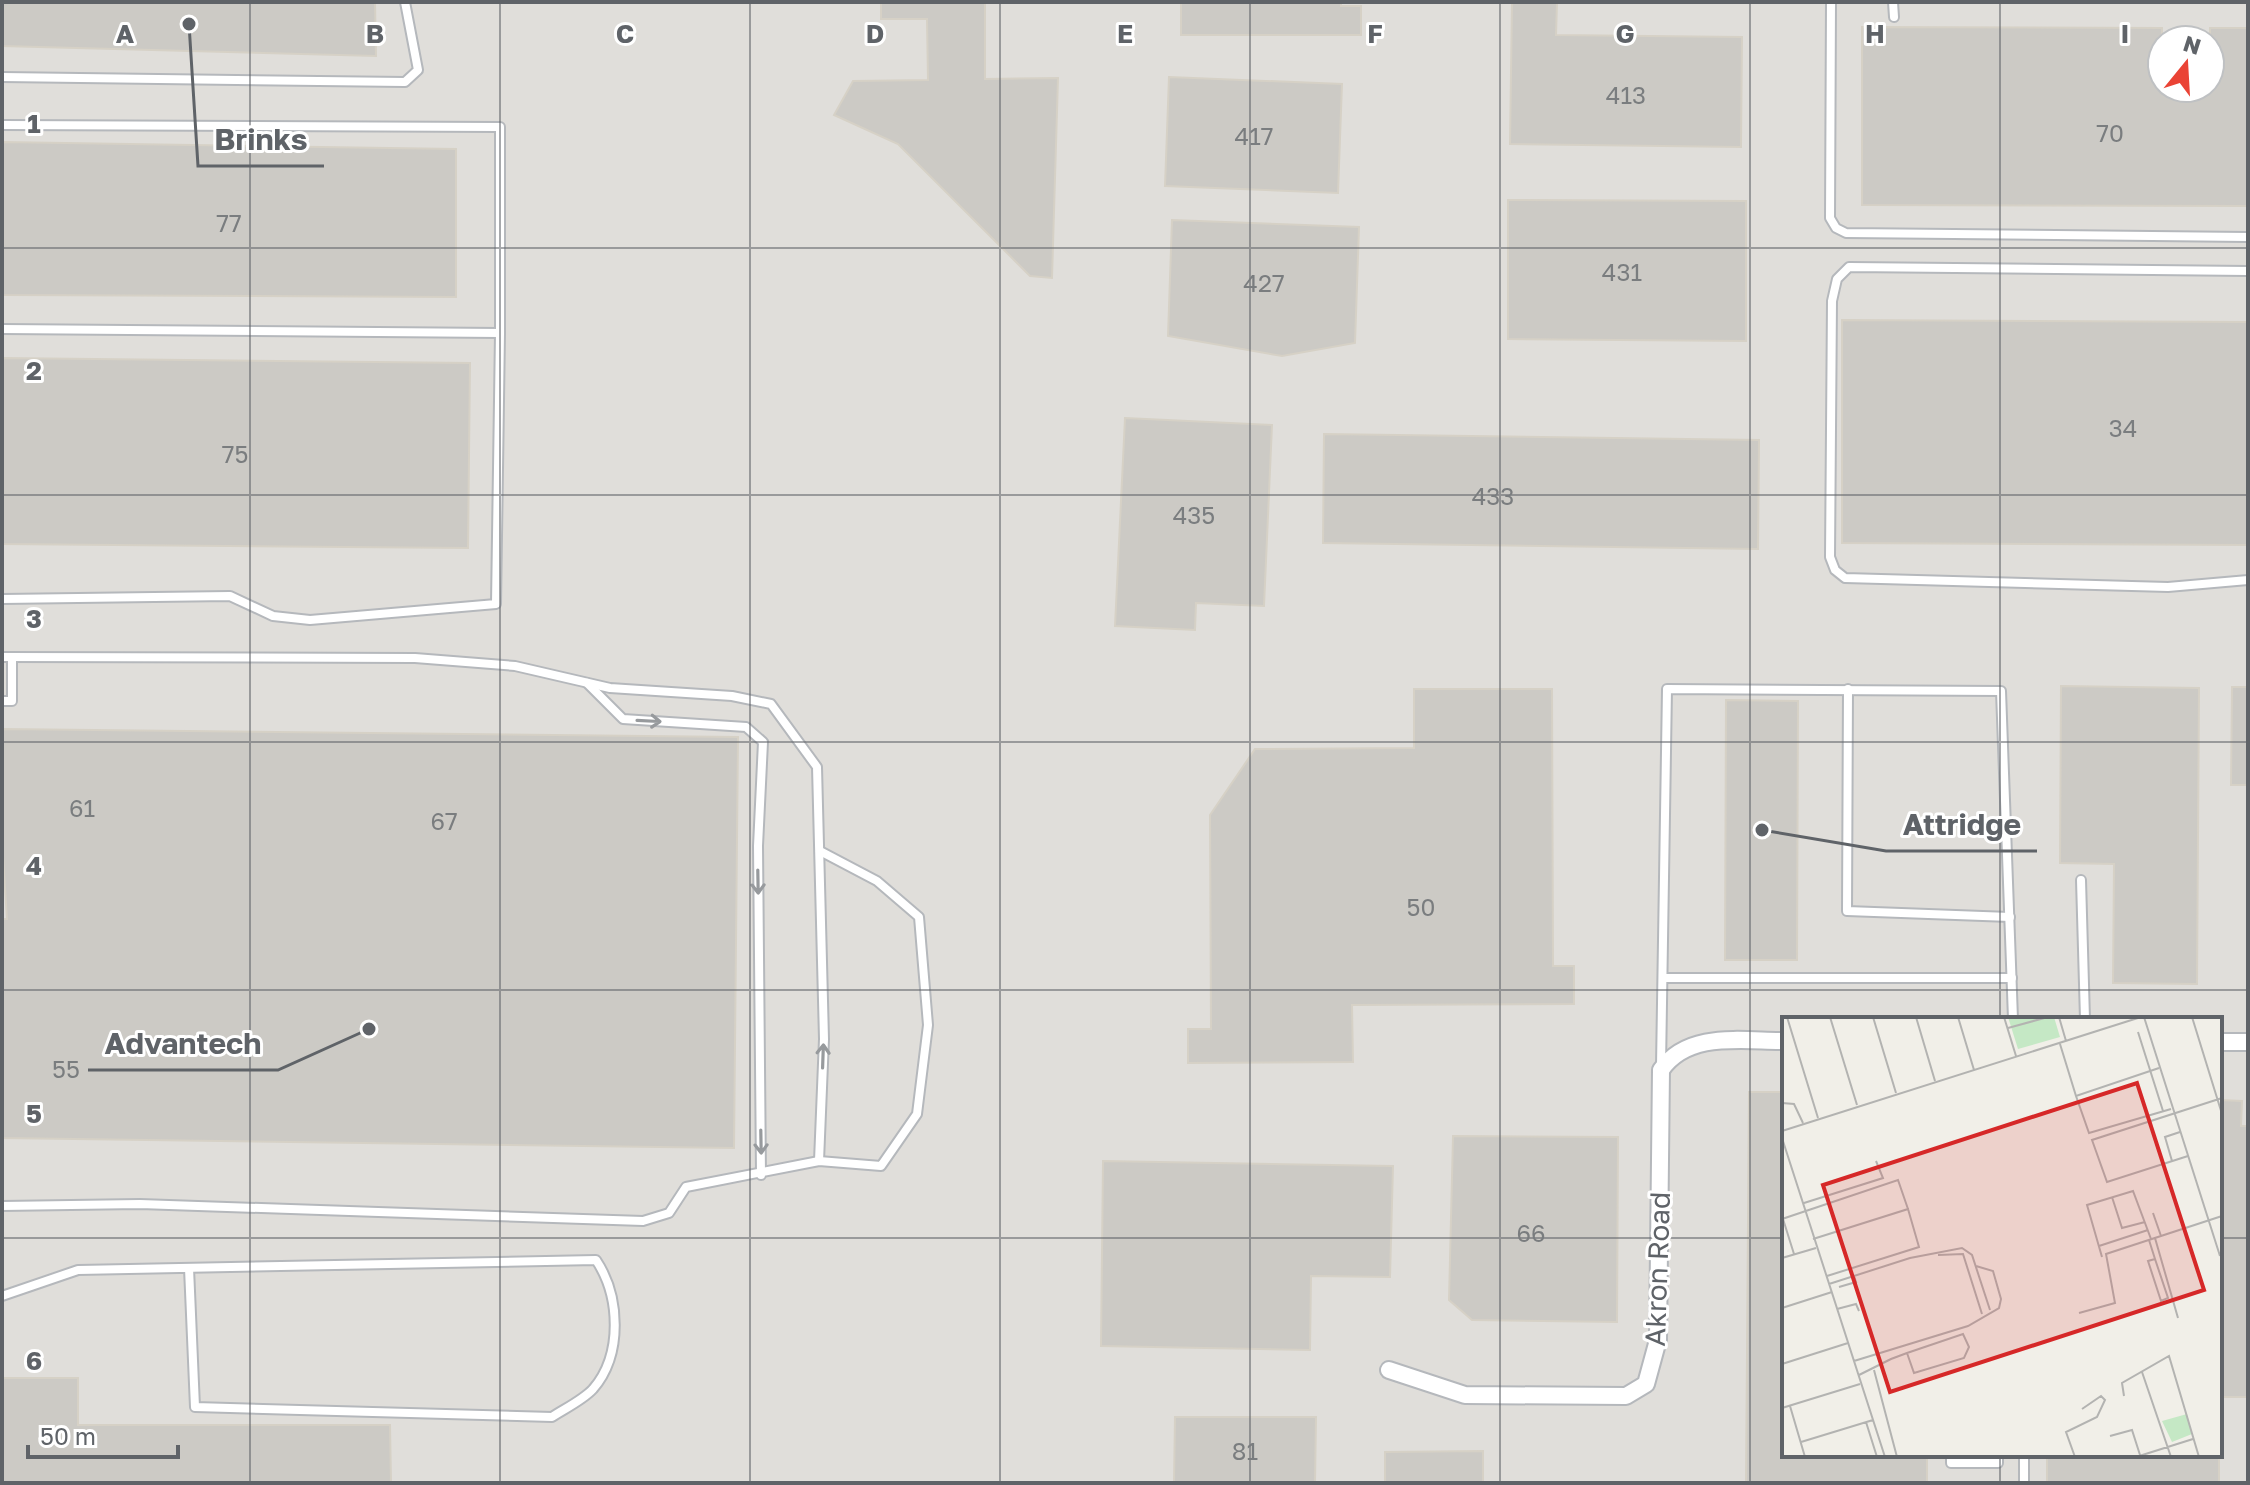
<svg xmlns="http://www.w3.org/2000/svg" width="2250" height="1485" font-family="'Golos Text',sans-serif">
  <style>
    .industrial { fill: #e0deda; fill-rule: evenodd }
    .building { fill: #cccac5; stroke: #d6d1c6; stroke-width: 2 }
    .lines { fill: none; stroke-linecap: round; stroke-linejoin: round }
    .service-casing { stroke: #b5b8bc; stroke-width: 12 }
    .minor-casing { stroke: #b5b8bc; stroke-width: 20 }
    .service { stroke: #fff; stroke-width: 8 }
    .minor { stroke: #fff; stroke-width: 16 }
    .oneway { stroke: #979a9d }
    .grid { fill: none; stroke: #5f6368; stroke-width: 2; stroke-opacity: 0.55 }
    .labels { text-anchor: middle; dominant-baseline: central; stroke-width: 6; stroke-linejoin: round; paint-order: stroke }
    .number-label { font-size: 24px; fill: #7a7d7f }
    .street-label { font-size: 28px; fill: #5f6368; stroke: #fff }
    .inset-road { fill: none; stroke: #b3b3b1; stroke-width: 2 }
    .view { fill: #d62828; fill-opacity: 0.15; stroke: #d62828; stroke-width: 4 }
    .inset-edge { fill: none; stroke: #5f6368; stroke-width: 4 }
    .grid-label { font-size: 26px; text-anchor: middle; font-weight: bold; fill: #5f6368; stroke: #fff; stroke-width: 6; stroke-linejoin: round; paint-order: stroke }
    .leader { fill: none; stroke: #5f6368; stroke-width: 3 }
    .callout-dot { fill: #5f6368; stroke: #fff; stroke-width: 3 }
    .callout-label { font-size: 30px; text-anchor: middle; font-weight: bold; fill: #5f6368; stroke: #fff; stroke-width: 6; stroke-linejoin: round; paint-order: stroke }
  </style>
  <rect width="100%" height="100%" fill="#f1efe8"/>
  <!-- industrial -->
  <path class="industrial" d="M2,2H2248V1483H2ZM2162,40H2210V88H2162ZM1784,1019H2220V1455H1784Z"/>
  <!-- building -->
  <g class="building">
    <polygon points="2,2 375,2 376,56 2,46"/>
    <polygon points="881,2 985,2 985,79 1058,78 1052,278 1030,276 898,144 834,115 853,81 928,80 927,19 881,19"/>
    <polygon points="1181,2 1341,2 1341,6 1361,6 1361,35 1181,35"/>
    <polygon points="1512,2 1557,2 1556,35 1742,37 1741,147 1510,144"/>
    <polygon points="1862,27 2162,28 2162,88 2210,88 2210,28 2248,28 2248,206 1862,205"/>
    <polygon points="1169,77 1342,84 1338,193 1165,186"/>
    <polygon points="2,142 456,149 456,297 2,295"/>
    <polygon points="1508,200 1746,201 1746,341 1508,339"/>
    <polygon points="1172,220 1359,227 1355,343 1282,356 1168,336"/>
    <polygon points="1842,320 2248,322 2248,545 1842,543"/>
    <polygon points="2,358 470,363 468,548 2,544"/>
    <polygon points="1125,418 1272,425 1264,606 1196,603 1195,630 1115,626"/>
    <polygon points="1324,434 1759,440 1758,549 1323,543"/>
    <polygon points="2061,686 2199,688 2197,984 2113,983 2114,864 2060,863"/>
    <polygon points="2232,687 2248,687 2248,785 2231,785"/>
    <polygon points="1414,689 1552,689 1553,966 1574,966 1574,1004 1352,1005 1353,1062 1188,1063 1188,1029 1211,1029 1210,815 1255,749 1414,748"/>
    <polygon points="1726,700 1798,701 1797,960 1725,960"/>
    <polygon points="2,729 738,737 734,1148 2,1138 2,919 7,919 2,841"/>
    <polygon points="1749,1092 1784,1092 1784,1455 1927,1455 1927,1483 1746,1483"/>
    <polygon points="2220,1100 2242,1101 2241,1126 2248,1126 2248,1397 2220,1397"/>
    <polygon points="1453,1136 1618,1137 1617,1322 1472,1320 1449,1300"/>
    <polygon points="1103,1161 1393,1166 1390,1277 1311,1276 1310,1350 1101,1346"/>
    <polygon points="2,1378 78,1378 78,1425 390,1425 391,1483 2,1483"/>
    <polygon points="1175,1417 1316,1417 1315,1483 1174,1483"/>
    <polygon points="1483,1451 1483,1483 1385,1483 1385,1452"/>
    <rect x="2047" y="1455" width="172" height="28"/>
  </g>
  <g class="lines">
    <!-- service casing -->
    <g class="service-casing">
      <g id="service">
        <polyline points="1831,2 1830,218 1836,228 1846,233 2248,237"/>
        <polyline points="1893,2 1894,17"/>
        <polyline points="2,77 405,82 418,70 405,2"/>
        <polyline points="2,125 500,127 500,333 2,329"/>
        <polyline points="2248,271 1849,267 1837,279 1832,301 1830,557 1835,570 1845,578 2168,587 2248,580"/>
        <polyline points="2,599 230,596 273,616 310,620 496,604 500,333"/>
        <polyline points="2,657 415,658 515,666 610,688 732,696 771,704 817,767 824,1039 819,1161"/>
        <polyline points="587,683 623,719 746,727 763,742 758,846 761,1175"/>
        <polyline points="1848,689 1847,911 2010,917"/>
        <polyline points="2,701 12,701 12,657"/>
        <polyline points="2081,880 2085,1019"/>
        <polyline points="1663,978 2012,978"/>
        <polyline points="1661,1066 1667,689 2001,691 2013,1019"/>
        <polyline points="2,1206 140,1204 643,1221 669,1213 686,1187 819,1161 881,1166 917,1114 928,1025 919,917 877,881 820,851"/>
        <path d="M2,1296L78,1270L596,1260C620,1296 623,1354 593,1389C583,1400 564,1409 552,1417L195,1407L189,1268"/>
        <polyline points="1951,1455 1951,1463 1998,1463 1998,1455"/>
        <polyline points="2024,1483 2024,1455"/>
      </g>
    </g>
    <!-- minor casing -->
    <g class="minor-casing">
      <g id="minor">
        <polyline points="2220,1042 2248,1042"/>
        <path d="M1389,1370L1465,1395L1626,1396L1646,1384L1658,1340L1661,1070C1688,1031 1741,1041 1784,1041"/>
      </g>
    </g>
    <!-- service -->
    <use href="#service" class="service"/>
    <!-- minor -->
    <use href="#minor" class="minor"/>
  </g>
  <!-- one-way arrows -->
  <defs><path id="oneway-shaft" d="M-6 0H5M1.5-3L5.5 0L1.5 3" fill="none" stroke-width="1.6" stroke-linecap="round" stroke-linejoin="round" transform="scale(2)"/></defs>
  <g class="oneway">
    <use href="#oneway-shaft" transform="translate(649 721) rotate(3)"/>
    <use href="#oneway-shaft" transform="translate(758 882) rotate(89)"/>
    <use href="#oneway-shaft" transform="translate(823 1056) rotate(-88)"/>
    <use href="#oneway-shaft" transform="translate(761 1142) rotate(89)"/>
  </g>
  <!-- grid -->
  <path class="grid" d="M250,2V1483M500,2V1483M750,2V1483M1000,2V1483M1250,2V1483M1500,2V1483M1750,2V1483M2000,2V1019M2,248H2248M2,495H2248M2,742H2248M2,990H2248M2,1238H1784M2220,1238H2248M2000,1455V1483"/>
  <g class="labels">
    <!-- number labels -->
    <g class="number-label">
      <text x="1626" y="94">413</text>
      <text x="2110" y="132">70</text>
      <text x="1254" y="135">417</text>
      <text x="229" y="222">77</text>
      <text x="1622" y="271">431</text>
      <text x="1264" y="282">427</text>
      <text x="2123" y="427">34</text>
      <text x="235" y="453">75</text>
      <text x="1493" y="495">433</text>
      <text x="1194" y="514">435</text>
      <text x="82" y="807">61</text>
      <text x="444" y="820">67</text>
      <text x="1421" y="906">50</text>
      <text x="66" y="1068">55</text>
      <text x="1531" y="1232">66</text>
      <text x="1245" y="1450">81</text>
    </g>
    <!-- street labels -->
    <g class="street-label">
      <text transform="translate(1657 1269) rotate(-88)">Akron Road</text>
    </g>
  </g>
  <!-- overview -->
  <g transform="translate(1782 1017)">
    <rect width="440" height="440" fill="#f1efe8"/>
    <path d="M226,0H272L278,20L236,32ZM405,397L410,417L390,425L380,404Z" fill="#c5e8c5"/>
    <path class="inset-road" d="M5,0L36,101M48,0L75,88M91,0L114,76M134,0L153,64M176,0L192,53M222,0L234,39M277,0L284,24M362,0L438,239M410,0L440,97M226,11L266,0M356,15L381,94M278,27L294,79L377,51M294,79L307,116L389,92M0,86L12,87L21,106M0,114L359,0M0,121L103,440M406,139L325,165L310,123L440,81M390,144L383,120L398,115M330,180L340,211L363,205M22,186L101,161L94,144M371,196L379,219M0,202L116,163L126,192L31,222M1,202L12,237M373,221L396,301M367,223L373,242L386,281L379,284L366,244L373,242M317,229L366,213M156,238L181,237L200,297M320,240L305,188L351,174L369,222M0,241L34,231M45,259L137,230L126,192M47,267L128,241L180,231L190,238L208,293M57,270L74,265L72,259M0,291L50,275M55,292L74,287L77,294M297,296L333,286L324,237L440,199M72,344L186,309L217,291L219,282L211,254L194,249M0,347L66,326M92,353L115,440M360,355L389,440M77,358L109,342L125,336L181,317L187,330L182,341L132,356L125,336M342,379L340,366L387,339L417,440M8,389L23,440M0,391L78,367M84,405L95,440M328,419L350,413L358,438M19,425L91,403M293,440L284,415L315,400L323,383L319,379L300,392M354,440L411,422"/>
    <path class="view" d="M355,66L422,273L108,375L41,168Z"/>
    <rect width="440" height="440" class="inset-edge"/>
  </g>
  <g class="grid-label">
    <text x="125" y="43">A</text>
    <text x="375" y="43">B</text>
    <text x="625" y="43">C</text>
    <text x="875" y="43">D</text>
    <text x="1125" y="43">E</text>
    <text x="1375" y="43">F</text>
    <text x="1625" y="43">G</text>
    <text x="1875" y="43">H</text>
    <text x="2125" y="43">I</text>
    <text x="34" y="133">1</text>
    <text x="34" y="380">2</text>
    <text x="34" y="628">3</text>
    <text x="34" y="875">4</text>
    <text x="34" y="1123">5</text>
    <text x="34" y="1370">6</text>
  </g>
  <!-- callouts -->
  <path class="leader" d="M189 24L198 166H324M1762 830L1886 851H2037M369 1029L278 1070H88"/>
  <g class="callout-dot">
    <circle cx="189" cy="24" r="8"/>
    <circle cx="1762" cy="830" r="8"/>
    <circle cx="369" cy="1029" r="8"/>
  </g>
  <g class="callout-label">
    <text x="261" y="150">Brinks</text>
    <text x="1962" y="835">Attridge</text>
    <text x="183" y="1054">Advantech</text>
  </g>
  <!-- border -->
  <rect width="2250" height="1485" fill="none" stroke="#5f6368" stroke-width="8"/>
  <!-- north arrow -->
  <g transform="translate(2186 64) rotate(18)"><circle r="38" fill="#ffffff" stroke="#bfc1c3" stroke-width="2"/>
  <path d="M0-6L14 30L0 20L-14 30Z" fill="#ea4335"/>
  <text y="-12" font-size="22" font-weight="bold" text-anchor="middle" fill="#5f6368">N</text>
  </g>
  <!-- scale -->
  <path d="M28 1445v12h150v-12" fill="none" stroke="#5f6368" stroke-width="4"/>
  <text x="40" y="1445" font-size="24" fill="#5f6368" stroke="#ffffff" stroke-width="6" paint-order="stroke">50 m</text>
</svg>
